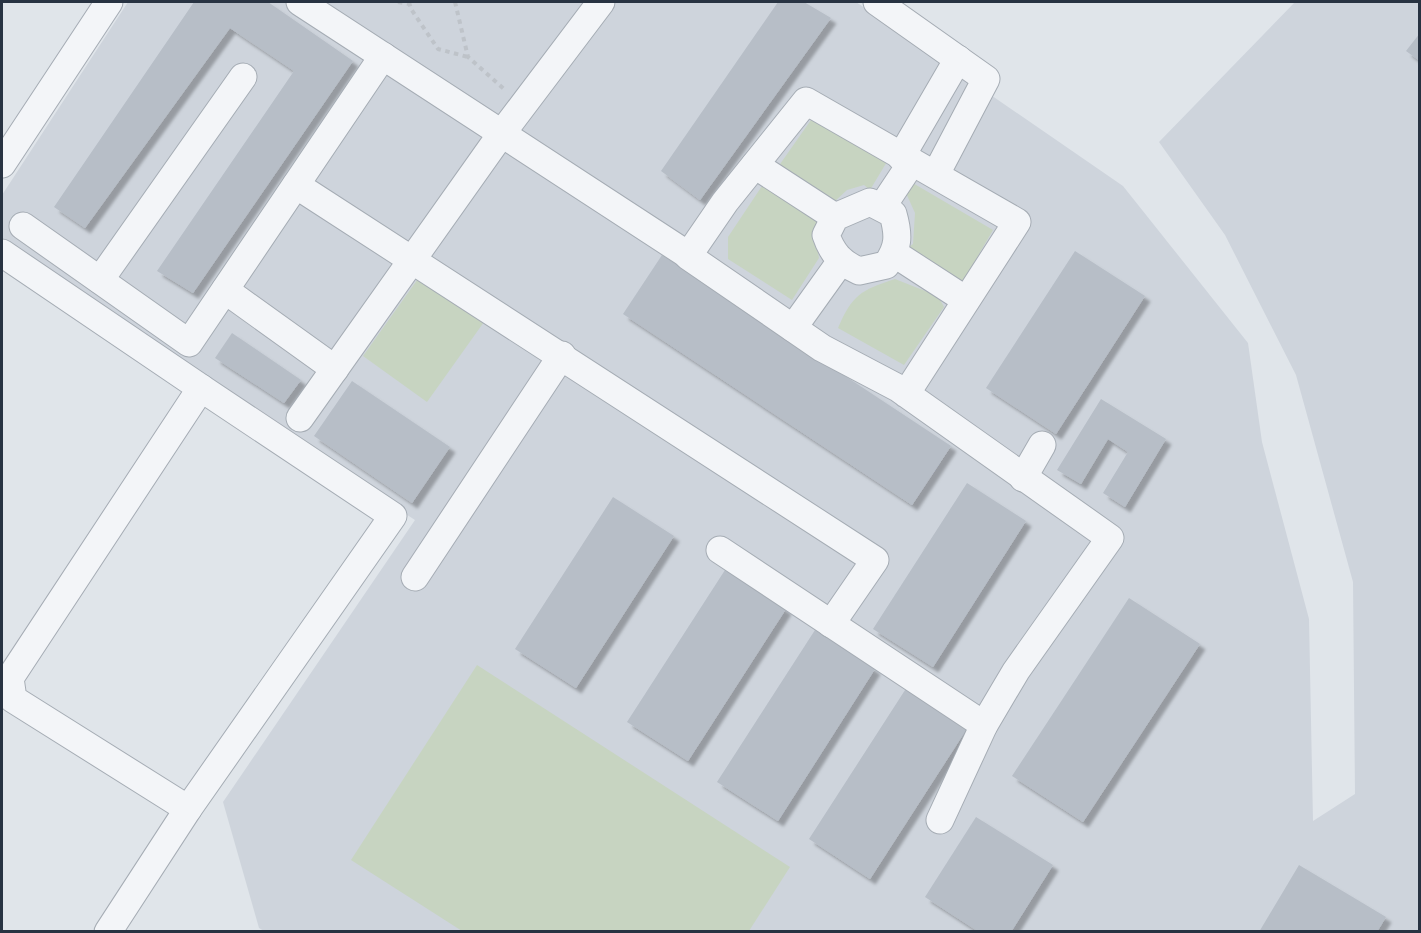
<svg xmlns="http://www.w3.org/2000/svg" width="1421" height="933" font-family="Karla,sans-serif">
  <style>
    .built { fill: #ced4dc }
    .green { fill: #c7d4c1 }
    .building { fill: #b7bec7; filter: url(#shadow) }
    .lines { fill: none; stroke-linecap: round; stroke-linejoin: round }
    .street-casing { stroke: #a5acb4; stroke-width: 29 }
    .path { stroke: #bec3c9; stroke-width: 4; stroke-dasharray: 4.5 4.5; stroke-linecap: butt }
    .street { stroke: #f3f5f8; stroke-width: 27 }
  </style>
  <defs>
    <filter id="shadow"><feDropShadow dx="5.5" dy="5.5" stdDeviation="1.5" flood-color="#0004"/></filter>
  </defs>
  <rect width="100%" height="100%" fill="#e0e5ea"/>
  <!-- built -->
  <polygon class="built" points="128,2 856,2 1123,186 1248,343 1262,442 1309,619 1313,821 1355,794 1353,582 1296,375 1225,235 1159,142 1295,2 1419,2 1419,931 264,931 259,928 223,802 415,520 2,252 2,195"/>
  <!-- green -->
  <g class="green">
    <polygon points="811,120 888,160 870,190 864,185 847,190 833,203 778,167"/>
    <polygon points="766,180 817,218 815,237 819,258 792,300 728,259 728,237"/>
    <polygon points="911,182 993,230 961,285 906,249 913,244 915,213 906,193"/>
    <polygon points="420,276 484,322 427,402 363,356"/>
    <path d="M895,279L938,296L944,307L904,365L838,328C852,295 861,290 895,279Z"/>
    <polygon points="477,665 790,867 749,931 462,931 351,860"/>
  </g>
  <!-- building -->
  <g class="building">
    <polygon points="194,2 268,2 353,61 193,293 157,271 294,71 230,28 85,228 54,207"/>
    <polygon points="778,2 804,2 831,18 700,200 661,171"/>
    <polygon points="1420,33 1420,61 1406,51"/>
    <polygon points="1075,251 1145,296 1056,434 986,388"/>
    <polygon points="662,255 951,446 912,505 623,314"/>
    <polygon points="232,333 301,380 284,403 215,358"/>
    <polygon points="352,381 450,447 412,503 314,436"/>
    <polygon points="1101,399 1166,439 1125,507 1103,493 1128,452 1108,439 1081,484 1057,470"/>
    <polygon points="967,483 1026,521 933,667 873,629"/>
    <polygon points="613,497 674,536 576,688 515,649"/>
    <polygon points="725,570 786,609 688,761 627,722"/>
    <polygon points="1129,598 1200,644 1083,822 1012,776"/>
    <polygon points="815,630 875,669 778,821 717,782"/>
    <polygon points="907,687 968,727 870,879 809,839"/>
    <polygon points="976,817 1053,865 1011,932 979,932 925,897"/>
    <polygon points="1299,865 1386,917 1377,932 1259,932"/>
  </g>
  <g class="lines">
    <!-- street casing -->
    <g class="street-casing">
      <g id="street">
        <polyline points="300,2 688,255"/>
        <polyline points="877,2 986,79 936,174"/>
        <polyline points="901,157 958,59"/>
        <polyline points="2,164 109,2"/>
        <polyline points="755,165 835,217"/>
        <polyline points="296,185 875,560 831,624"/>
        <path d="M870,202L893,214C899,235 899,248 886,265L859,271C841,263 832,253 826,235L835,217Z"/>
        <polyline points="882,207 912,162"/>
        <polyline points="23,226 189,343 383,56"/>
        <polyline points="2,253 201,388 10,678 13,699 188,809 108,932"/>
        <polyline points="895,254 966,300"/>
        <polyline points="100,280 243,77"/>
        <polyline points="225,290 335,369"/>
        <polyline points="793,328 841,261"/>
        <polyline points="906,394 1017,222 806,101 725,202 688,256 822,348 898,388 1110,538 1016,671 984,725 940,820"/>
        <polyline points="300,418 502,133 601,2"/>
        <polyline points="1023,478 1042,445"/>
        <polyline points="720,550 984,725"/>
        <polyline points="415,577 562,355"/>
        <polyline points="188,809 393,516 201,388"/>
      </g>
    </g>
    <!-- path -->
    <g class="path">
      <polyline points="398,2 409,4"/>
      <polyline points="409,2 411,9 438,49 468,57"/>
      <polyline points="455,2 468,57 504,89"/>
    </g>
    <!-- street -->
    <use href="#street" class="street"/>
  </g>
  <!-- border -->
  <rect width="1421" height="933" fill="none" stroke="#283342" stroke-width="6"/>
</svg>
